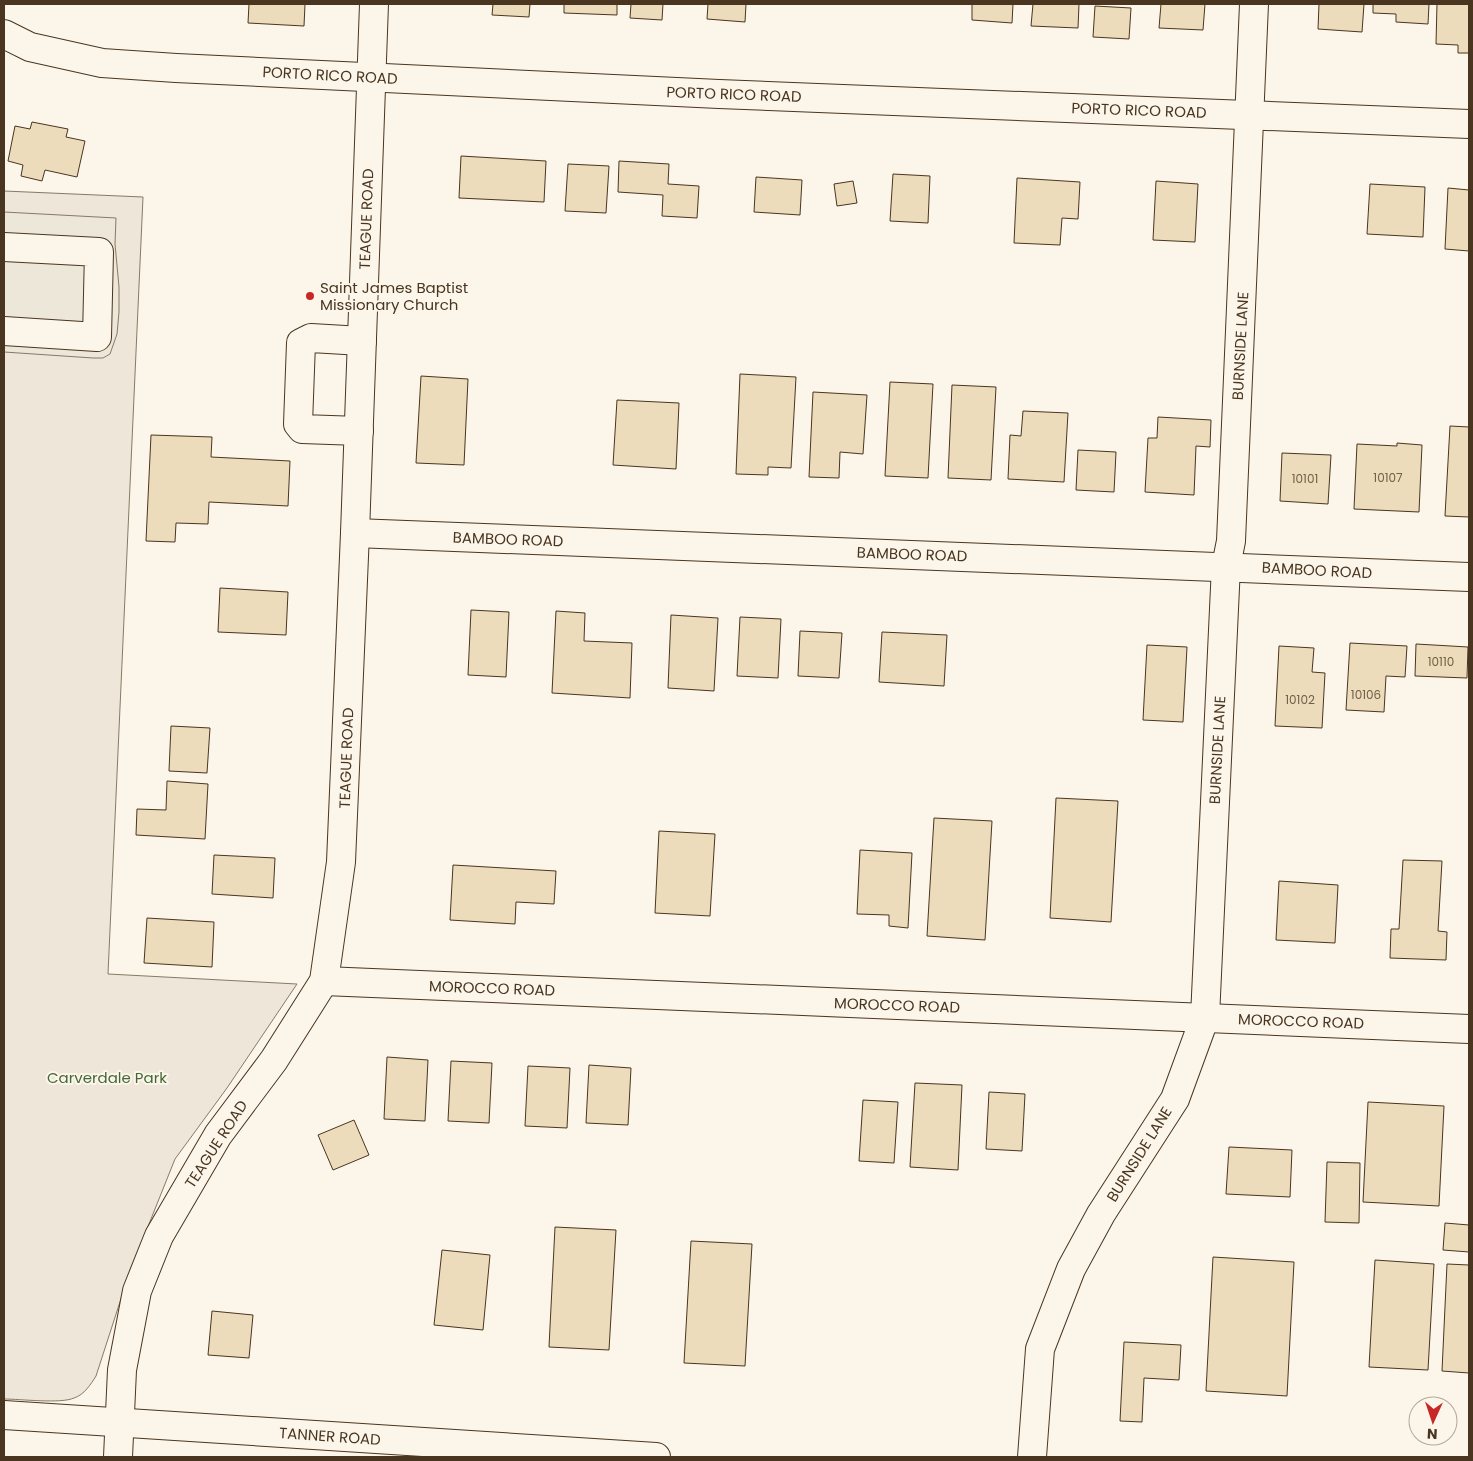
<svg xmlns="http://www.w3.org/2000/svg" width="1473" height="1461" font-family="Poppins,sans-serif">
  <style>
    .green { fill: #ede6d9; stroke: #887966 }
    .parking { fill: #ede7d9; stroke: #887966 }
    .building { fill: #ecdcbc; stroke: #4a3520 }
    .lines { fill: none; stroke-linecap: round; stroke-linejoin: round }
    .minor-casing { stroke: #4a3520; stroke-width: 30 }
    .major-casing { stroke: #4a3520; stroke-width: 30 }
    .minor { stroke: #fbf6e9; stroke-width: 28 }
    .major { stroke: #fbf6e9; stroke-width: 28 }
    .poi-dot { fill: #c62828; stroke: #fbf6e9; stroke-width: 2 }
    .labels { text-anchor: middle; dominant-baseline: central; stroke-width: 4; stroke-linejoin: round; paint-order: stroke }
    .number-label { font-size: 12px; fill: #725f47 }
    .street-label { font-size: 15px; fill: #4a3520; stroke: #fbf6e9 }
    .poi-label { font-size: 15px; fill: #4a3520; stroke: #fbf6e9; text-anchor: start }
    .park-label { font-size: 15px; fill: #436837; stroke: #fbf6e9 }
  </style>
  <rect width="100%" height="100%" fill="#fbf6e9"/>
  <!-- green -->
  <path class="green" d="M4,191L143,197L108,974L297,984L227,1088L175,1159L129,1274L96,1376C91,1384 84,1395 74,1398C61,1404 20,1399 4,1399Z"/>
  <!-- parking -->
  <polygon class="parking" points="4,212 116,218 115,244 119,287 119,312 117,334 110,354 103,358 93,358 4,352"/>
  <!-- building -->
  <g class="building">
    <polygon points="249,4 305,4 304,26 248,23"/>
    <polygon points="493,4 530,4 529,17 492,15"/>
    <polygon points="564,4 617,4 617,15 564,13"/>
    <polygon points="631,4 663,4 662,20 630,18"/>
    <polygon points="708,4 746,4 745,22 707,19"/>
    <polygon points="972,4 1013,4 1012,23 972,20"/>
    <polygon points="1033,4 1079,4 1078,28 1031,26"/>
    <polygon points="1161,4 1205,4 1203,30 1159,28"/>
    <polygon points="1319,4 1364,4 1362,32 1318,29"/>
    <polygon points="1373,4 1429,4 1428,24 1396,22 1396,14 1373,13"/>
    <polygon points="1437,4 1469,4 1469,53 1458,53 1458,45 1436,44"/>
    <polygon points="1095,6 1131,8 1129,39 1093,37"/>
    <polygon points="32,122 68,129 66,137 85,141 77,177 45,170 42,181 21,176 23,165 8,161 15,126 30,129"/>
    <polygon points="461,156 546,161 544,202 459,198"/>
    <polygon points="619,161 669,164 668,184 699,186 697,218 662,216 663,195 618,192"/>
    <polygon points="568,164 609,166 606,213 565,211"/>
    <polygon points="893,174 930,176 928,223 890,221"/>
    <polygon points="756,177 802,180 800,215 754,212"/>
    <polygon points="1017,178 1080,182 1078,219 1062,218 1060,245 1014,243"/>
    <polygon points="853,181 857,203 837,206 834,184"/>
    <polygon points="1156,181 1198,184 1195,242 1153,240"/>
    <polygon points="1370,184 1425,187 1423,237 1367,234"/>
    <polygon points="1448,188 1469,190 1469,251 1445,249"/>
    <polygon points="740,374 796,377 791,468 768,467 768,475 736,474"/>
    <polygon points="421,376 468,379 464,465 416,463"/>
    <polygon points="890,382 933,384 928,478 885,476"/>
    <polygon points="952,385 996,387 991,480 948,478"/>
    <polygon points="813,392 867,395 863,454 840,452 839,478 809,477"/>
    <polygon points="617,400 679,403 676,469 613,465"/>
    <polygon points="1023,411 1068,413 1064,482 1008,479 1010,435 1021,436"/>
    <polygon points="1158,417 1211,420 1210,447 1196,446 1194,495 1145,492 1148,438 1157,438"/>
    <polygon points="1450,426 1469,427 1469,517 1445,516"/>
    <polygon points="151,435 212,437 211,457 290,461 288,506 209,502 208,524 176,523 175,542 146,541"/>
    <polygon points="1397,443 1422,445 1419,512 1354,509 1357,444 1397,446"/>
    <polygon points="1078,450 1116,452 1114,492 1076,490"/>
    <polygon points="1282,453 1331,455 1328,504 1280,501"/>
    <polygon points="220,588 288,592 286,635 218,632"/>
    <polygon points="471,610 509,612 506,677 468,675"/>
    <polygon points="556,611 585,613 584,641 632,643 630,698 552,693"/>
    <polygon points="671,615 718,618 714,691 668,688"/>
    <polygon points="740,617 781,619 778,678 737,676"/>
    <polygon points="800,631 842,633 839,678 798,676"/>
    <polygon points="882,632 947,635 944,686 879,682"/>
    <polygon points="1350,643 1407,646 1405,677 1386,676 1384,712 1346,710"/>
    <polygon points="1416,644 1468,647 1467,678 1415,676"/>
    <polygon points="1147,645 1187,647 1183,722 1143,720"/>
    <polygon points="1279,646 1314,648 1312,672 1325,673 1322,728 1275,726"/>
    <polygon points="171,726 210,728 207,773 169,771"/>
    <polygon points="167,781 208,784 205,839 136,835 137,809 166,810"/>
    <polygon points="1056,798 1118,801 1111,922 1050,918"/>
    <polygon points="934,818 992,821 985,940 927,936"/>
    <polygon points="659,831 715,834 710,916 655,913"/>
    <polygon points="860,850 912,853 908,928 889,926 889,915 857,914"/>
    <polygon points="214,855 275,858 273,898 212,894"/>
    <polygon points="1403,860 1442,861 1438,931 1447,932 1446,960 1390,958 1391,929 1399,929"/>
    <polygon points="453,865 556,871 554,904 516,902 515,924 450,920"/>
    <polygon points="1279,881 1338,885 1335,943 1276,940"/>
    <polygon points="147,918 214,922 212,967 144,963"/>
    <polygon points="387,1057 428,1060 425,1121 384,1119"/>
    <polygon points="451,1061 492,1063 489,1123 448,1121"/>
    <polygon points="589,1065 631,1068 628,1125 586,1123"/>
    <polygon points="528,1066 570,1068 567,1128 525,1126"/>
    <polygon points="915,1083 962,1085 958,1170 910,1167"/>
    <polygon points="989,1092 1025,1094 1022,1151 986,1149"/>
    <polygon points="863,1100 898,1102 894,1163 859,1161"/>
    <polygon points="1368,1102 1444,1106 1439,1206 1363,1202"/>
    <polygon points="354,1120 369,1155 333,1170 318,1135"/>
    <polygon points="1229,1147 1292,1150 1290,1197 1226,1194"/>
    <polygon points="1327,1162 1360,1163 1359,1223 1325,1222"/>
    <polygon points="1445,1223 1469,1225 1469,1252 1443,1250"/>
    <polygon points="555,1227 616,1230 609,1350 549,1347"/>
    <polygon points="691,1241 752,1244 745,1366 684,1363"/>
    <polygon points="442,1250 490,1255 483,1330 434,1325"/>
    <polygon points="1213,1257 1294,1262 1287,1396 1206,1391"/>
    <polygon points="1375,1260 1434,1264 1428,1370 1369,1367"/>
    <polygon points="1447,1264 1469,1265 1469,1373 1442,1371"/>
    <polygon points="212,1311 253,1315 249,1358 208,1355"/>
    <polygon points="1124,1342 1181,1345 1179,1380 1144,1378 1142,1422 1120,1421"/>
  </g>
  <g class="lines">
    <!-- minor casing -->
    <g class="minor-casing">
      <g id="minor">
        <polyline points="4,34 30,47 102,63 176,68 719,94 1469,124"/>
        <polyline points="4,247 99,252 97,337 4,331"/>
        <polyline points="359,431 302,429 298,424 301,343 311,338 362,341"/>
        <polyline points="355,533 1469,577"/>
        <polyline points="324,981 1469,1029"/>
        <polyline points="118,1457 122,1370 137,1291 159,1236 218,1135 274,1060 324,981 341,862 355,533 374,4"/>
        <polyline points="1032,1457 1040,1349 1071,1269 1101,1214 1175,1099 1205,1017 1226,566 1231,541 1254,4"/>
      </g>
    </g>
    <!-- major casing -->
    <g class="major-casing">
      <polyline id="major" points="4,1415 656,1457"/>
    </g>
    <!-- minor -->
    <use href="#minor" class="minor"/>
    <!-- major -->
    <use href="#major" class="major"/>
  </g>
  <!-- markers -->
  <circle class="poi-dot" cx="310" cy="296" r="5"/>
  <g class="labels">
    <!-- number labels -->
    <g class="number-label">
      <text x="1388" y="477">10107</text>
      <text x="1305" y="478">10101</text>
      <text x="1441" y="661">10110</text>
      <text x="1366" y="694">10106</text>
      <text x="1300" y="699">10102</text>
    </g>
    <!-- street labels -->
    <g class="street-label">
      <text transform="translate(330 75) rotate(3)">PORTO RICO ROAD</text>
      <text transform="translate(734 94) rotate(2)">PORTO RICO ROAD</text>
      <text transform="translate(1139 110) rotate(2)">PORTO RICO ROAD</text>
      <text transform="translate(366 219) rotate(-88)">TEAGUE ROAD</text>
      <text transform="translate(1240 346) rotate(-87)">BURNSIDE LANE</text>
      <text transform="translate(508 539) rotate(2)">BAMBOO ROAD</text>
      <text transform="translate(912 554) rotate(2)">BAMBOO ROAD</text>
      <text transform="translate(1317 570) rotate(3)">BAMBOO ROAD</text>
      <text transform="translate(1217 750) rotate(-87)">BURNSIDE LANE</text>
      <text transform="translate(346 758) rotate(-88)">TEAGUE ROAD</text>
      <text transform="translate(492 988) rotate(2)">MOROCCO ROAD</text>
      <text transform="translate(897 1005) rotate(2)">MOROCCO ROAD</text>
      <text transform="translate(1301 1021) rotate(2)">MOROCCO ROAD</text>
      <text transform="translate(216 1144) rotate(-57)">TEAGUE ROAD</text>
      <text transform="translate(1139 1154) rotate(-58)">BURNSIDE LANE</text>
      <text transform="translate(330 1436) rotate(4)">TANNER ROAD</text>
    </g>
    <!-- poi labels -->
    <g class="poi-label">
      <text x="320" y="287">Saint James Baptist<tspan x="320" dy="17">Missionary Church</tspan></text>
    </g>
    <!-- park labels -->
    <g class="park-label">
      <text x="107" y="1077">Carverdale Park</text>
    </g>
  </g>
  <!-- border -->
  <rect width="1473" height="1461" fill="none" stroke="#4a3520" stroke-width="10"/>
  <!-- north arrow -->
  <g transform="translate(1433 1421) rotate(183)"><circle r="24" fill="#fbf6e9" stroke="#b4a999"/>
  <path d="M0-4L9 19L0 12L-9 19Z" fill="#c62828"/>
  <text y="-8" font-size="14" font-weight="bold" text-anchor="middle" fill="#4a3520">N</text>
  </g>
</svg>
